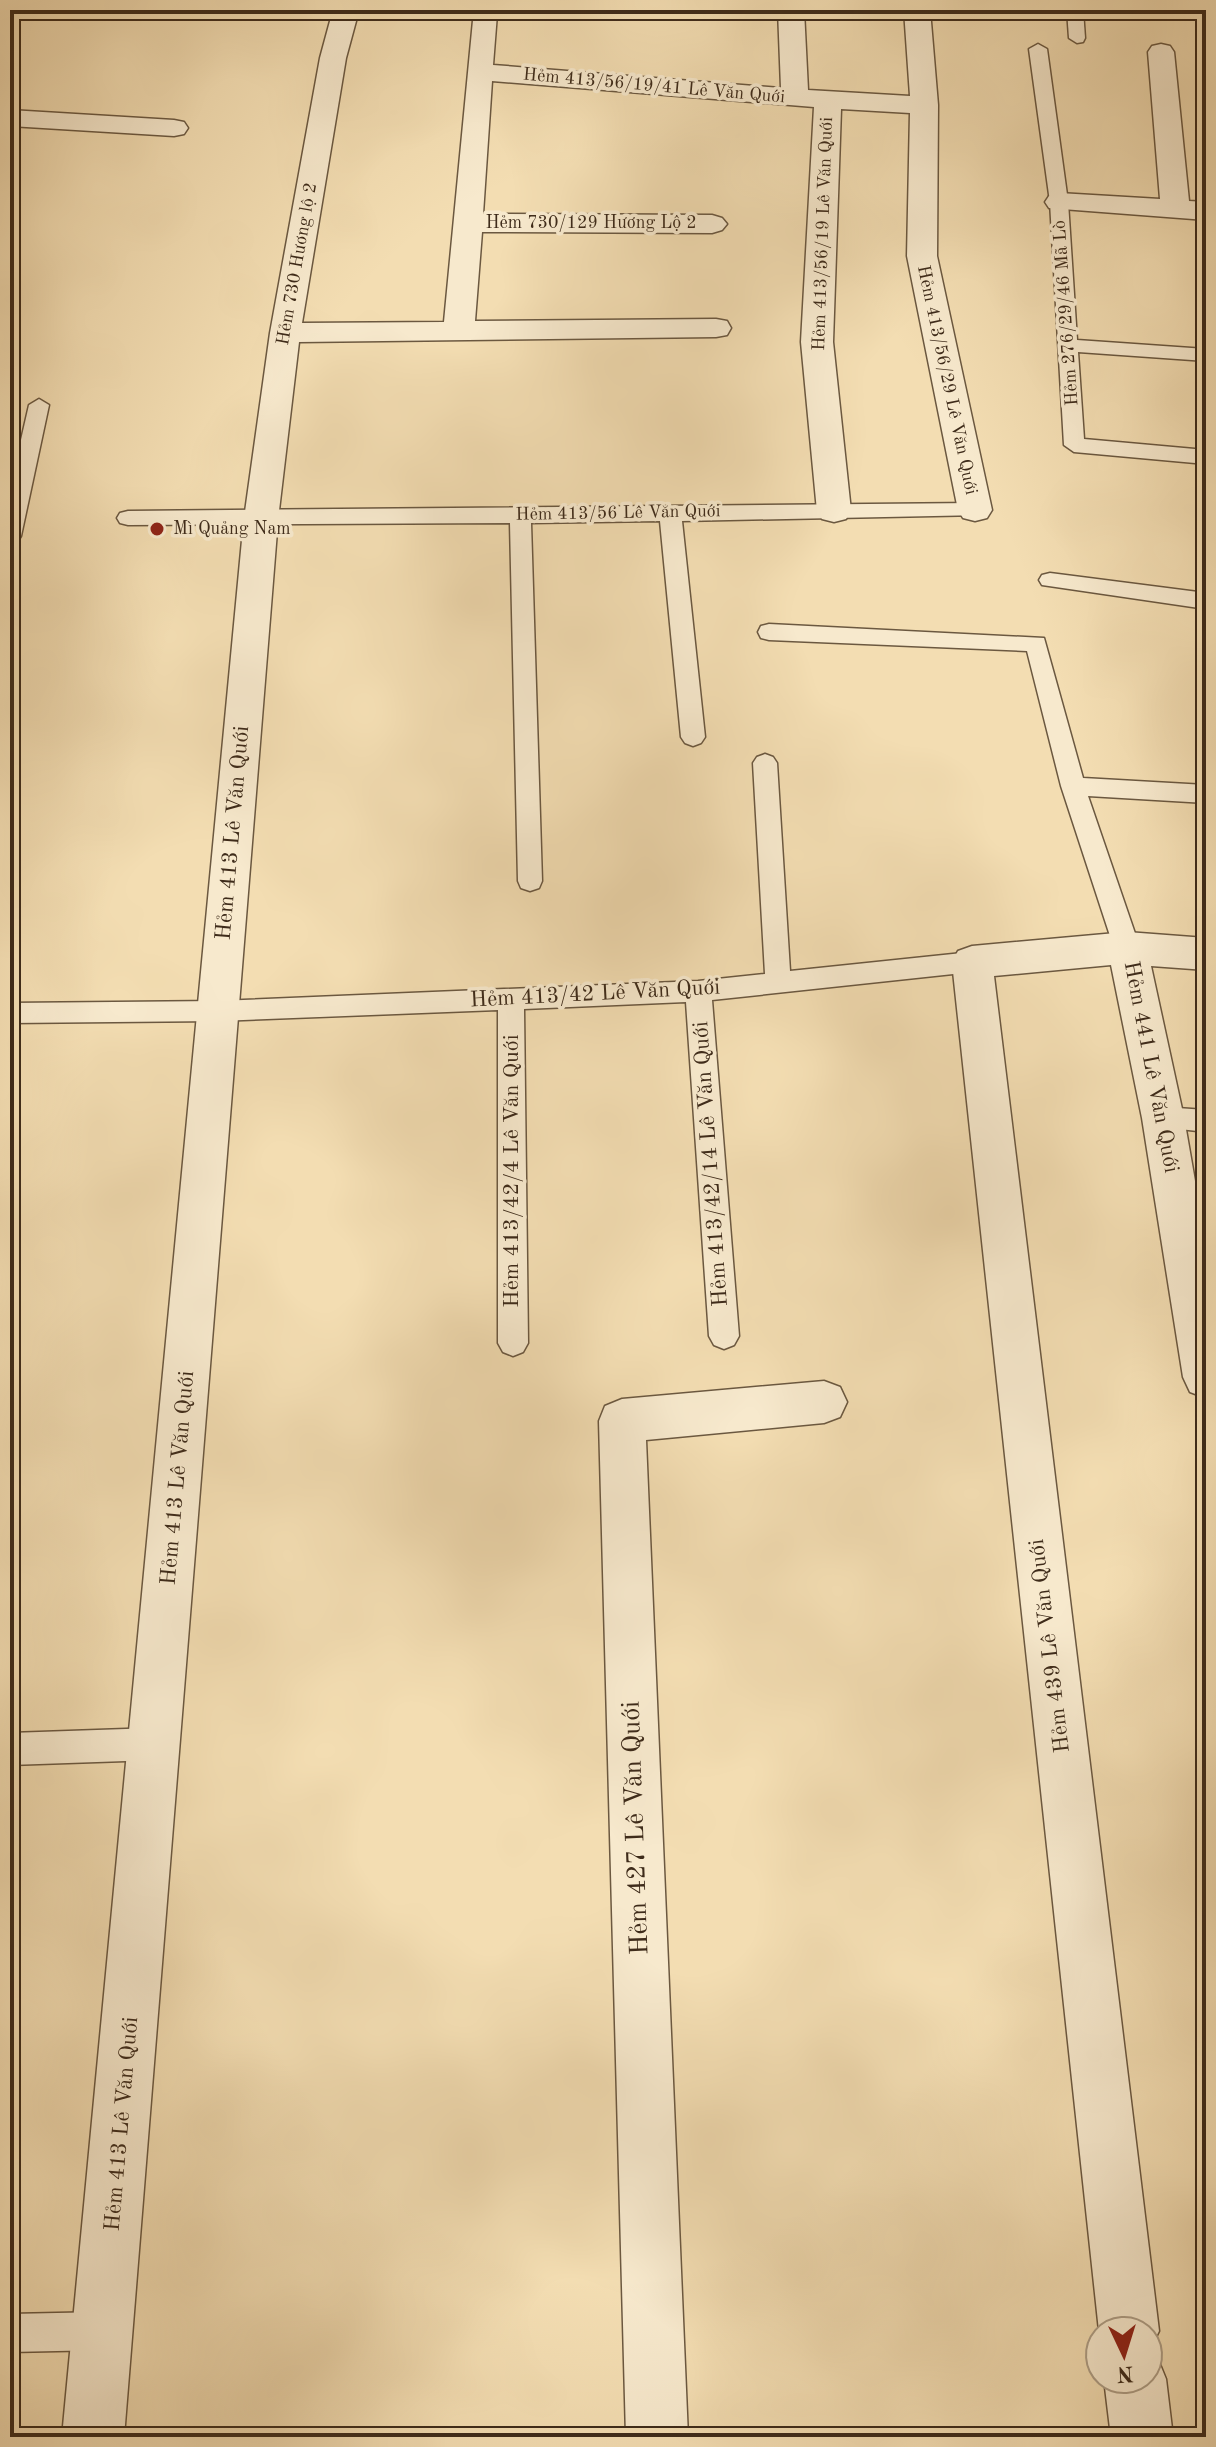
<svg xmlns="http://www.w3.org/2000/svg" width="1216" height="2447" font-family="'Old Standard TT',serif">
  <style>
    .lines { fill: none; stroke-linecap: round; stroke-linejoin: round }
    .service-casing { stroke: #6b5840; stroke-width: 3 }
    .minor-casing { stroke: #6b5840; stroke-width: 3 }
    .service { fill: #f7e9cd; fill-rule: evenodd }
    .minor { fill: #f7e9cd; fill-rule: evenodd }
    .poi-dot { fill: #8f2418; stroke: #f7e9cd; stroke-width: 3 }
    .labels { text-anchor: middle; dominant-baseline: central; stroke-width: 7; stroke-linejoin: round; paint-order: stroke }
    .far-street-label { font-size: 18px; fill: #3e2b1a; stroke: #f7e9cd }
    .far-poi-label { font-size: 18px; fill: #3e2b1a; stroke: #f7e9cd; text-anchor: start }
    .street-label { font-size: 22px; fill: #3e2b1a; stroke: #f7e9cd }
    .near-street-label { font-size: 26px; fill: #3e2b1a; stroke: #f7e9cd }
  </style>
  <rect width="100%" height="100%" fill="#f3ddb2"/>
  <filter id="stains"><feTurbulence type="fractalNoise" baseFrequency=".0025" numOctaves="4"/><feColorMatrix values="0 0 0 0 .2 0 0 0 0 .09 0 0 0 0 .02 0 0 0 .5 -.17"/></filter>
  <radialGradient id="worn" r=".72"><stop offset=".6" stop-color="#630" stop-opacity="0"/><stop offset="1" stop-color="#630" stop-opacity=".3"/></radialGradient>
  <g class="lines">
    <!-- service casing -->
    <g class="service-casing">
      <g id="service">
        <polygon points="1067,10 1083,10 1085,38 1083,42 1077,43 1069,38"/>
        <polygon points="1038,44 1047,49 1068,202 1077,340 1206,349 1206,361 1078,352 1084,439 1206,450 1206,464 1074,452 1064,445 1050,202 1029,49"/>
        <polygon points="39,399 49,405 21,536 18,541 10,543 10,488 29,405"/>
        <polygon points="975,503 983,505 986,510 983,515 682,521 705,737 701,743 693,746 685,743 681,737 660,521 531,523 542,881 539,888 530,891 521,888 518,881 510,523 128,525 120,523 117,518 120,513 128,511"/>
        <polygon points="1050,573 1206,593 1206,609 1042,585 1039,580 1042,575"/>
        <polygon points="769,624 1044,638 1083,778 1206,785 1206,803 1088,796 1140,948 1136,955 1127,958 1118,955 1114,948 1061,786 1027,651 769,640 761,638 758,632 761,626"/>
        <polygon points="765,754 773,757 777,763 790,971 972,952 981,955 985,962 981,969 972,972 712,1000 739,1336 734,1345 724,1349 714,1345 709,1336 686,1002 524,1009 528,1343 523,1352 513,1356 503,1352 498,1343 498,1010 218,1021 10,1023 10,1003 218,1001 698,981 765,974 753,763 757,757"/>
        <polygon points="1163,1107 1206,1110 1206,1132 1153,1126 1149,1118 1153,1110"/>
        <polygon points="155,1728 167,1732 171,1744 167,1756 155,1760 10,1765 10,1733"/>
        <polygon points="104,2312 118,2317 123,2331 118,2345 104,2350 10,2352 10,2314"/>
      </g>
    </g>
    <!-- minor casing -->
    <g class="minor-casing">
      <g id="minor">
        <polygon points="333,10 359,10 346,58 302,323 444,322 474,10 494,10 497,14 493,65 781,88 778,10 804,10 808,90 910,96 904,10 930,10 938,105 937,256 992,510 987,518 975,521 963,518 958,510 907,256 910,113 841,109 833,342 851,511 846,519 834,522 822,519 817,511 801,342 814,107 492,81 483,214 712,215 722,218 727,224 722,230 712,233 482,232 475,321 716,319 727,321 731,328 727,335 716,337 299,342 278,519 124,2437 62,2437 244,519 270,333 320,58"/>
        <polygon points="1161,44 1170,46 1174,52 1189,201 1206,202 1206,220 1049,208 1045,202 1049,196 1059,193 1160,199 1148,52 1152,46"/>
        <polygon points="10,110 174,120 184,122 188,128 184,134 174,136 10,126"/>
        <polygon points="1127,932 1206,938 1206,970 1151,966 1184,1118 1206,1244 1206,1398 1190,1392 1183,1377 1142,1118 1111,965 994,976 1159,2331 1148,2353 1148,2331 1100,2331 1100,2334 1099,2331 952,962 958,951 972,946"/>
        <polygon points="824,1381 840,1387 847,1402 840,1417 824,1423 646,1440 688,2437 626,2437 599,1421 605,1406 622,1399"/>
        <polygon points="1148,2354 1157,2357 1166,2379 1173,2437 1111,2437 1104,2379 1148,2379"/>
      </g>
    </g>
    <!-- service -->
    <use href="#service" class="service"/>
    <!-- minor -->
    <use href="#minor" class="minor"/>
  </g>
  <!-- markers -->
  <circle class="poi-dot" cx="157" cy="529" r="8"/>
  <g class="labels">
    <!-- far-street labels -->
    <g class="far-street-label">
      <text transform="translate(654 86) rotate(5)">Hẻm 413/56/19/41 Lê Văn Quới</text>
      <text x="591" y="223">Hẻm 730/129 Hương Lộ 2</text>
      <text transform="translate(823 234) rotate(-88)">Hẻm 413/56/19 Lê Văn Quới</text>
      <text transform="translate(297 264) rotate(-80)">Hẻm 730 Hương lộ 2</text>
      <text transform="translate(1066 313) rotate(-94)">Hẻm 276/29/46 Mã Lò</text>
      <text transform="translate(947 380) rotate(78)">Hẻm 413/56/29 Lê Văn Quới</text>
      <text transform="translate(618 513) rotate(-1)">Hẻm 413/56 Lê Văn Quới</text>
    </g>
    <!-- far-poi labels -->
    <g class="far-poi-label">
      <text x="173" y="529">Mì Quảng Nam</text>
    </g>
    <!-- street labels -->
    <g class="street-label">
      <text transform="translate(233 833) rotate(-85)">Hẻm 413 Lê Văn Quới</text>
      <text transform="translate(595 994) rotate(-3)">Hẻm 413/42 Lê Văn Quới</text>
      <text transform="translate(1151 1067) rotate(79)">Hẻm 441 Lê Văn Quới</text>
      <text transform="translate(711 1164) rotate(-94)">Hẻm 413/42/14 Lê Văn Quới</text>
      <text transform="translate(512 1171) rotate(-90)">Hẻm 413/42/4 Lê Văn Quới</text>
      <text transform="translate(178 1478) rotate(-85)">Hẻm 413 Lê Văn Quới</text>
      <text transform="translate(1050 1646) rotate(-97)">Hẻm 439 Lê Văn Quới</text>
      <text transform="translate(122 2124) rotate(-85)">Hẻm 413 Lê Văn Quới</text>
    </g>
    <!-- near-street labels -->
    <g class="near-street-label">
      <text transform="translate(636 1828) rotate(-92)">Hẻm 427 Lê Văn Quới</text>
    </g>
  </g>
  <!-- margin -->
  <rect width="1216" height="2447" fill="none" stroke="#f3ddb2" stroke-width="40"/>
  <rect x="12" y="12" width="1192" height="2423" fill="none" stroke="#3e2b1a" stroke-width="4"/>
  <rect x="20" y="20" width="1176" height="2407" fill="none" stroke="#3e2b1a" stroke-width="2"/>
  <!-- north arrow -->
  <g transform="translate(1124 2355) rotate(176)"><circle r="38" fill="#f7e9cd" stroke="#ad9d85" stroke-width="2"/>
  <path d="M0-6L14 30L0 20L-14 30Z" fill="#8f2418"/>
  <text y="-12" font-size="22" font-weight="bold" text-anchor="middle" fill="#3e2b1a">N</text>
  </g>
  <rect width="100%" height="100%" filter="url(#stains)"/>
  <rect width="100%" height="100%" fill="url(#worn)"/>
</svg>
